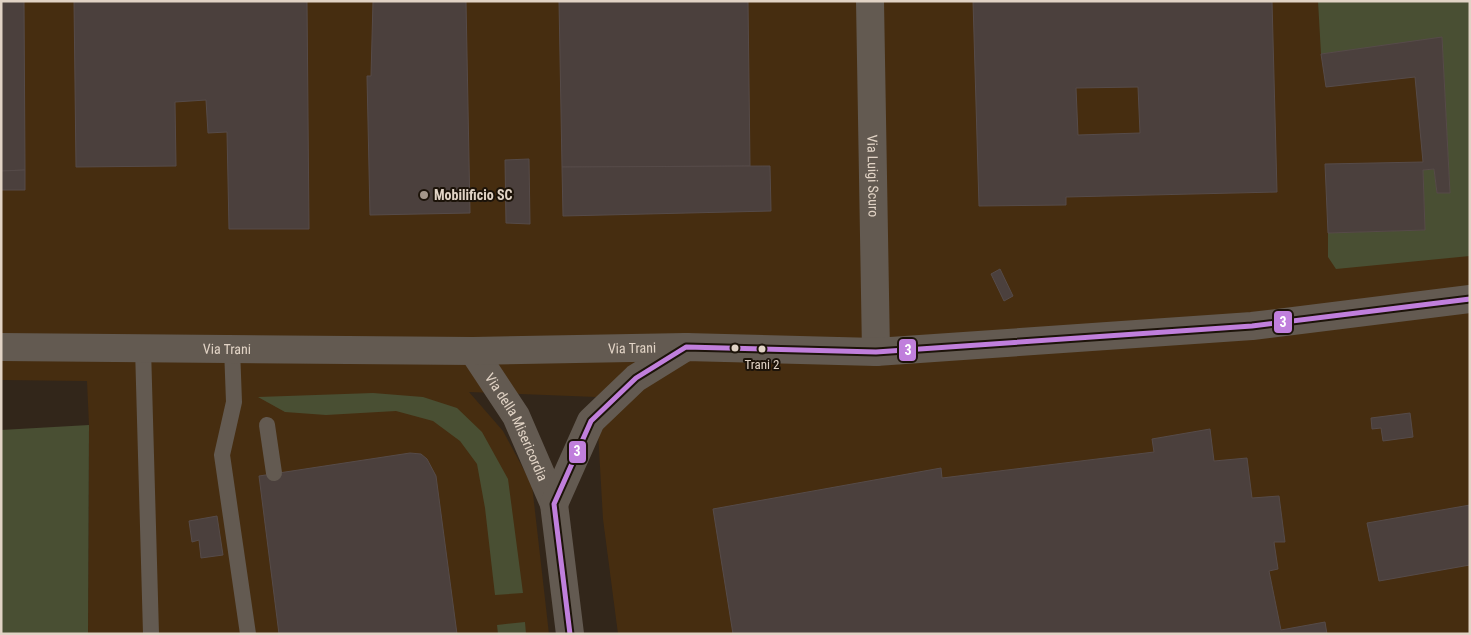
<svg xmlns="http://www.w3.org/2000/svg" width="1471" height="635" font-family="'Roboto Condensed',sans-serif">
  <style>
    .built { fill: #462d10 }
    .green { fill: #494f33 }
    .building { fill: #4b403d; stroke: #564b49; fill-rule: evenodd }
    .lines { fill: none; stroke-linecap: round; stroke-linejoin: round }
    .service { stroke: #635a51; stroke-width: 16 }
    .minor { stroke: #635a51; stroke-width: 28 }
    .secondary { stroke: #635a51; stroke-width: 28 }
    .bus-1-casing { stroke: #1c1309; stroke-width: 9 }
    .bus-1 { stroke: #c07fdc; stroke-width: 5 }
    .poi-dot { fill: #a49689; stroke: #1c1309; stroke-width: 2 }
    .bus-dot { fill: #e1d3c5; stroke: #1c1309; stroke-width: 2 }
    .labels { text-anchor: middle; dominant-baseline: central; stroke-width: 4; stroke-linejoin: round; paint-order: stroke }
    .bus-label { font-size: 13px; fill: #e1d3c5; stroke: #1c1309 }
    .street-label { font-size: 14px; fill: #e1d3c5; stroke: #1c1309 }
    .poi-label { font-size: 14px; font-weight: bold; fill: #e1d3c5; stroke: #1c1309; text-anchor: start }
    .line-badge { stroke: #1c1309; stroke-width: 2 }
    .badge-label { font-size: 14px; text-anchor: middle; font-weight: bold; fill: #fff }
  </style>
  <rect width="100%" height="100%" fill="#32261a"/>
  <!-- built -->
  <polygon class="built" points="1,1 1470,1 1470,634 618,634 603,519 596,397 469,392 503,431 532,485 549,634 88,634 89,425 87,381 1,380"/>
  <!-- green -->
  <g class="green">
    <polygon points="1318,1 1470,1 1470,256 1336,269 1328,257 1328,233 1425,230 1423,170 1434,169 1437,193 1450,193 1442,38 1321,54"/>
    <polygon points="373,393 423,397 457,408 482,432 508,479 523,593 495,595 485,508 477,464 460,441 433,421 396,411 326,415 285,412 258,397"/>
    <polygon points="89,425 88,634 1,634 1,430"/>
    <polygon points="525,622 526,634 498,634 497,625"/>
  </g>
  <!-- building -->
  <g class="building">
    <polygon points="1,1 24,1 25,170 1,171"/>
    <polygon points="74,1 307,1 309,229 229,229 227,132 208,133 206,100 175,102 176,166 76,167"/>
    <polygon points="373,1 466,1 470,213 370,215 367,76 371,76"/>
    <polygon points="559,1 748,1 750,166 562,167"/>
    <path d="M973,1H1272L1277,192L1066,197V205L979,206ZM1138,87L1140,133L1078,135L1076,88Z"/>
    <polygon points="1442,37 1450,193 1437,193 1434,169 1423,170 1425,230 1328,233 1325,164 1423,162 1415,77 1326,87 1321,54"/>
    <polygon points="529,159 530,224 506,223 505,160"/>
    <polygon points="770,166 771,211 563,216 562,167"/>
    <polygon points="25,170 25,190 1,190 1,171"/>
    <polygon points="1000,269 1013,296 1004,301 991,274"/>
    <polygon points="1410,413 1413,437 1383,441 1381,428 1372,429 1371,418"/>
    <polygon points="1210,429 1214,461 1247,458 1252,498 1279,496 1285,542 1274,542 1278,569 1269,571 1281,630 1325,622 1327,634 733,634 713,509 941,468 942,478 1154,452 1152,439"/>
    <polygon points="410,453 421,454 427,459 436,476 457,634 279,634 259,476"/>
    <polygon points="1470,505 1470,565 1379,581 1367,523"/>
    <polygon points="217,516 223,555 201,558 199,540 192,542 189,521"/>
  </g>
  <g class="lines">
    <!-- service -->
    <g class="service">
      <polyline points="143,348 151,634"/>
      <polyline points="232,348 234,402 222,455 248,634"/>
      <polyline points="267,425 274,473"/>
    </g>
    <!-- minor -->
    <g class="minor">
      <path id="s1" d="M473,351L516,416L554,504L570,634"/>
      <polyline points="554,504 591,421 636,378 686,347"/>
    </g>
    <!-- secondary -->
    <g class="secondary">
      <path id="s2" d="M870,1L876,352"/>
      <path id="s3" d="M1,347L473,351L686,347L876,352L1252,326L1470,299"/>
    </g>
    <!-- bus-1 casing -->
    <g class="bus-1-casing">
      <polyline id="bus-1" points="570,634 554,504 591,421 636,378 686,347 876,352 1252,326 1470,299"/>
    </g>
    <!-- bus-1 -->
    <use href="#bus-1" class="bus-1"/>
  </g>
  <!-- markers -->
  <circle class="poi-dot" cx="424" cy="195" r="5"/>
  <g class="bus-dot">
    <circle cx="735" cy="348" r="4.5"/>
    <circle cx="762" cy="349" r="4.5"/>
  </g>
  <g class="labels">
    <!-- bus labels -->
    <g class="bus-label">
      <text x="762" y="364">Trani 2</text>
    </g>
    <!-- street labels -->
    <g class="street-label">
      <text stroke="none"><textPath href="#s2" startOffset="175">Via Luigi Scuro</textPath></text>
      <text stroke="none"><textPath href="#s3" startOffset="226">Via Trani</textPath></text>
      <text stroke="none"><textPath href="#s3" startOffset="631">Via Trani</textPath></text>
      <text stroke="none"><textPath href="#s1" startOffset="88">Via della Misericordia</textPath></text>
    </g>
    <!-- poi labels -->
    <g class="poi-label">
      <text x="434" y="195">Mobilificio SC</text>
    </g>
  </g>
  <g class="line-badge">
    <rect x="1273" y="310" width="20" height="24" rx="5" fill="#c07fdc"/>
    <rect x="898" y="338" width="19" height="24" rx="5" fill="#c07fdc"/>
    <rect x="568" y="440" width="19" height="24" rx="5" fill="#c07fdc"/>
  </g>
  <g class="badge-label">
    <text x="1283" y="327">3</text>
    <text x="908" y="355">3</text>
    <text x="577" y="456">3</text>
  </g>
  <!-- border -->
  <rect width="1471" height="635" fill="none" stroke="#e1d3c5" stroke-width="5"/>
</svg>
